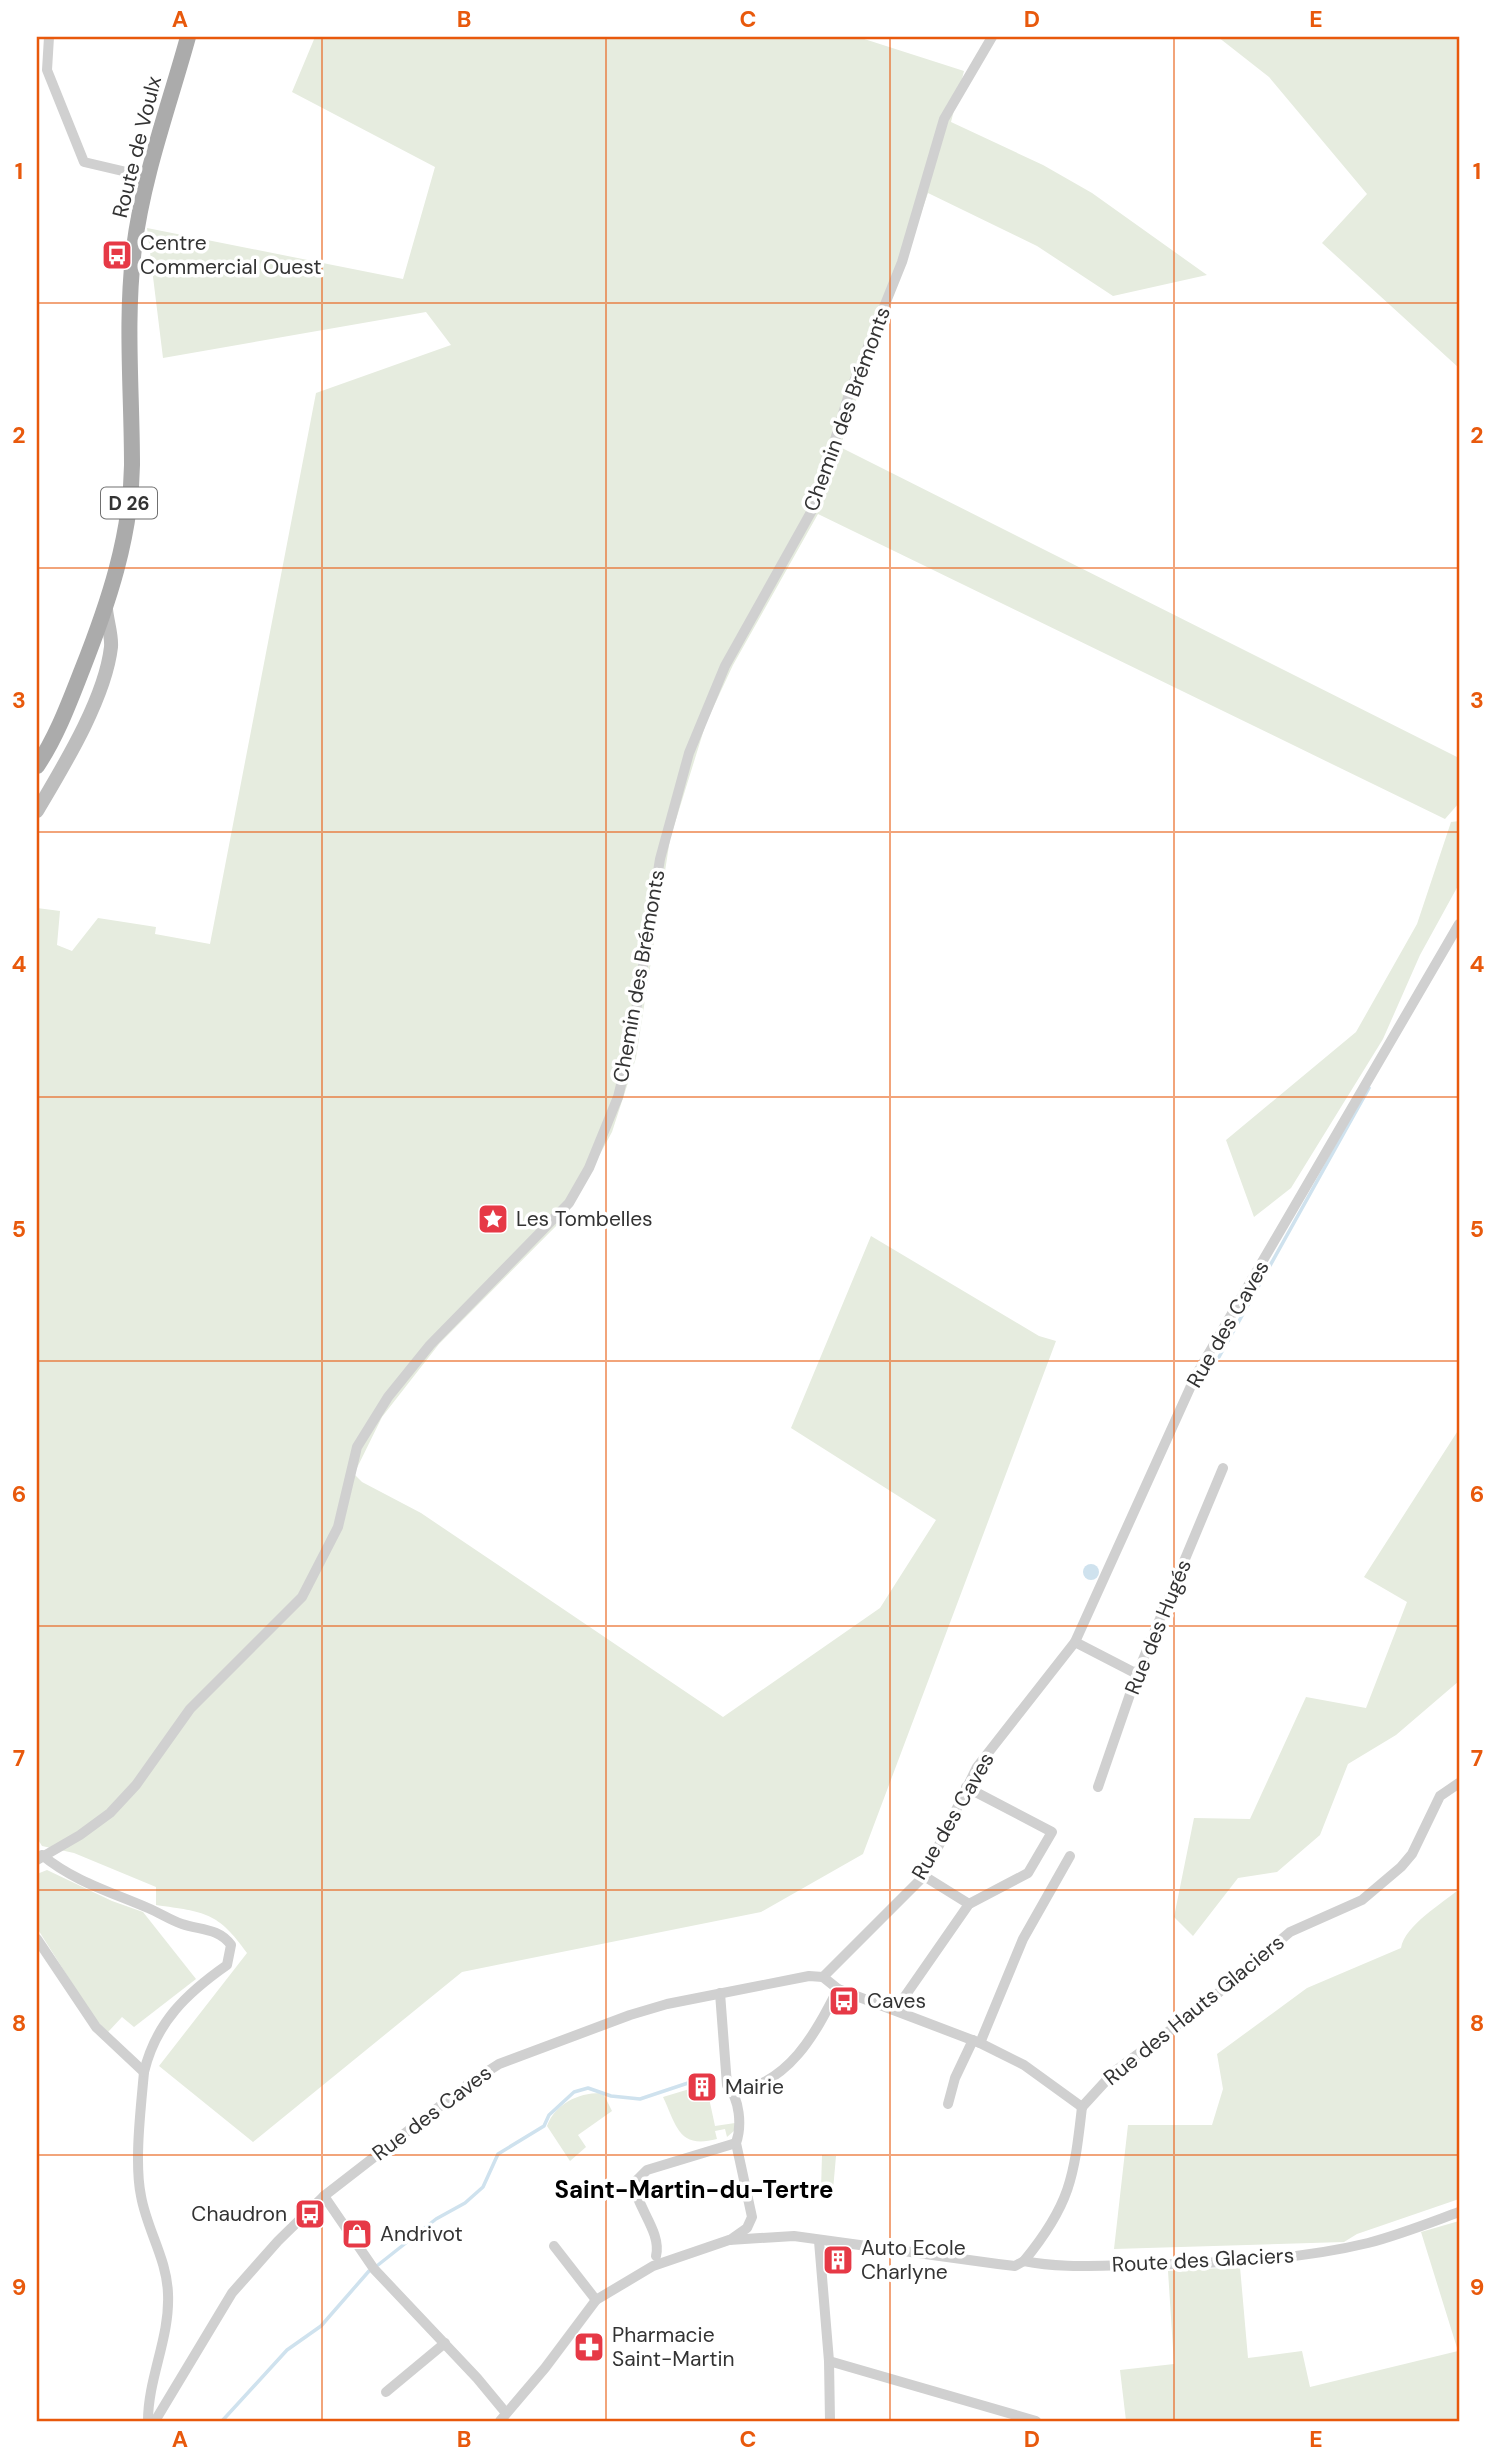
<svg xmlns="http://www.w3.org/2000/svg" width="1496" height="2458" font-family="'DM Sans',sans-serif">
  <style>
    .green { fill: #e6ecdf }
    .water { fill: #cfe2ee }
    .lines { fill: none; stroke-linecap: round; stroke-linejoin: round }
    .stream { stroke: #cfe2ee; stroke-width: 3.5 }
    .minor { stroke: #d0d0d0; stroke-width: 10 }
    .secondary { stroke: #bdbdbd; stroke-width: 14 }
    .primary { stroke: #ababab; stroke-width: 16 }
    .grid { fill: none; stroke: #e8590c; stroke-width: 2; stroke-opacity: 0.55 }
    .labels { text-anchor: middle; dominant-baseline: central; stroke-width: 7; stroke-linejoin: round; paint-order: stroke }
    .shield { fill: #fff; stroke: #707070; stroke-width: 2 }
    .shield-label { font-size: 19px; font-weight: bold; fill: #333 }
    .street-label { font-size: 21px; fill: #333; stroke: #fff }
    .poi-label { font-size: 21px; fill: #333; stroke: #fff; text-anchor: start }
    .quarter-label { font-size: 24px; font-weight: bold; fill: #000; stroke: #fff }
    .neatline { fill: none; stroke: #e8590c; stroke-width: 2.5 }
    .grid-label { font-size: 23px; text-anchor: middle; font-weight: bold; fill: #e8590c }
  </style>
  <rect width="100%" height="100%" fill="#fff"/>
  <!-- green -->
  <g class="green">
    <path d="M315,37H858L964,71L951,122L1043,165L1092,193L1207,275L1113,296L1037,246L928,193L840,447L1459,758V803L1445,819L818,514L733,665L706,723L670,839L636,1058L612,1132L566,1216L439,1344L382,1417L354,1474L362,1482L421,1513L723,1717L880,1608L936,1520L791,1428L871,1236L1039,1336L1056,1341L863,1854L761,1912L462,1972L253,2142L159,2066L247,1953C218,1912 205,1912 156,1905V1887L74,1853L42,1846L37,1838V908L60,911L57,945L72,951L98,918L156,927L155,934L210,944L316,393L451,345L426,312L163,358L147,228L403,279L435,167L292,92Z"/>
    <polygon points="1218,37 1459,37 1459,368 1322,243 1367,194 1269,77"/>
    <polygon points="1459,821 1459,884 1420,955 1383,1039 1291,1188 1254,1217 1226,1140 1356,1032 1417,924 1451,822"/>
    <polygon points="1459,1429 1459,1681 1396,1735 1348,1764 1320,1835 1277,1872 1238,1878 1193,1936 1174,1917 1194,1818 1250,1819 1306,1697 1366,1708 1407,1602 1364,1577"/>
    <polygon points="47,1870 112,1901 143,1912 196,1979 134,2027 122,2017 108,2032 94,2018 37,1928 37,1874"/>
    <path d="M1459,1889V2199L1357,2234L1344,2242L1114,2249L1128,2125H1212L1223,2089L1217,2054L1307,1988L1401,1948C1405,1925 1442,1904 1459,1889Z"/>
    <path d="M706,2084L715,2126L735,2123V2130L727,2137L725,2129L715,2131L717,2139C679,2149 677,2127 663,2097Z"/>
    <path d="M600,2093L604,2095L612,2111L578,2135L586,2147L570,2161L547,2126C555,2104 578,2093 600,2093Z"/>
    <polygon points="822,2155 836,2156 833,2190 821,2189"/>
    <polygon points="1459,2221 1459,2421 1126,2421 1120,2370 1174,2364 1168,2271 1240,2267 1248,2358 1302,2351 1310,2387 1458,2351 1421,2232"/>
  </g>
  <!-- water -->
  <circle class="water" cx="1091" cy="1572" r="8"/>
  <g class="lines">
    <!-- stream -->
    <g class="stream">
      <polyline points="1219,1357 1369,1088"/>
      <polyline points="378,2265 436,2219 465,2203 483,2187 498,2154 544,2126 549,2115 574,2092 588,2088 611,2096 640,2099 691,2082"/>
      <polyline points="222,2421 287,2350 321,2326 369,2271"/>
    </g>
    <!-- minor -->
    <g class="minor">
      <polyline points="49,37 47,70 84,162 148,177"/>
      <polyline points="1075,1642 1137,1674"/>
      <polyline points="1098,1787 1137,1674 1223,1468"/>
      <path d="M42,1855C73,1881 111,1892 148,1908C160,1913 170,1920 182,1924C200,1930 219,1928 231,1945L227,1965C187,1993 156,2022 144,2072C141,2107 134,2162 141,2196C147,2230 167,2259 168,2294C170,2338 148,2378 148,2421"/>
      <polyline points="37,1860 80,1835 110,1813 136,1785 190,1709 302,1597 338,1527 357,1447 388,1397 430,1345 569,1203 589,1168 618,1097 630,1048 660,859 689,753 725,666 815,505 849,394 902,262 944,119 992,37"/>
      <polyline points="924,1876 969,1904"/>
      <polyline points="37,1939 96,2027 144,2072"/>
      <polyline points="823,1977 924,1876 977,1767 1075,1642 1195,1377 1459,924"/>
      <polyline points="823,1977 838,1989 980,2043 1024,2065 1082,2107"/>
      <path d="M720,1993L727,2085C740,2099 742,2126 736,2143L752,2217L747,2228L730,2240"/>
      <polyline points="896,2009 969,1904 1028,1873 1052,1832 966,1787"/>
      <polyline points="980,2043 1023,1939 1070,1856"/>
      <path d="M735,2093C790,2081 814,2036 838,1989"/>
      <polyline points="948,2104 955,2078 973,2040"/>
      <polyline points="1082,2107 1115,2071 1203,2006 1290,1932 1362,1900 1401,1867 1412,1854 1440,1796 1459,1783"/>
      <polyline points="324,2196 374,2269 477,2378 506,2413"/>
      <polyline points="819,2241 829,2361 830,2421"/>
      <polyline points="554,2246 596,2300"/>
      <path d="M656,2256C662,2232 636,2207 634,2183L647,2170L736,2143"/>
      <path d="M1024,2261C1062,2269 1102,2265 1141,2265C1217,2263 1294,2261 1368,2243C1399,2235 1429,2223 1459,2212"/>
      <polyline points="829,2361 1036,2421"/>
      <polyline points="386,2392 445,2343"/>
      <polyline points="155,2421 232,2293 278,2241 324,2196 471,2082 499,2064 630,2015 667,2004 809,1976 823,1977"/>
      <path d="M500,2421L545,2368L596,2300L653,2266L729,2240L794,2236L998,2264L1015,2266L1024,2261C1070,2205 1074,2178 1082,2107"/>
    </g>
    <!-- secondary -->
    <path class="secondary" d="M37,811C63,767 105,699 111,647C112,635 107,621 106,609"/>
    <!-- primary -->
    <path class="primary" d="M37,766C57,736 69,703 82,670C108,604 131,537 132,465C132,392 125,321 134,248C143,176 169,106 188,37"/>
  </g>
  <!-- grid -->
  <path class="grid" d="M322,37V2421M606,37V2421M890,37V2421M1174,37V2421M37,303H1459M37,568H1459M37,832H1459M37,1097H1459M37,1361H1459M37,1626H1459M37,1890H1459M37,2155H1459"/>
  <!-- icons -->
  <defs>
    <g id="bus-square" transform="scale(1.575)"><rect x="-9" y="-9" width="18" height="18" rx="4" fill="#e63946" stroke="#fff"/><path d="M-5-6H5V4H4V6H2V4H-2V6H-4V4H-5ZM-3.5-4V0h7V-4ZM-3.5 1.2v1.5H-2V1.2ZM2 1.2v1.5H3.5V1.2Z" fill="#fff"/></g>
    <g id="sight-square" transform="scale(1.575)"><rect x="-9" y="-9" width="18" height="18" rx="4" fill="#e63946" stroke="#fff"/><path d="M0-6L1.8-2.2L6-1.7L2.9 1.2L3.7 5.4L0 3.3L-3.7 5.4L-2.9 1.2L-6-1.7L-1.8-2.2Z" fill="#fff"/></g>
    <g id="building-square" transform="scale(1.575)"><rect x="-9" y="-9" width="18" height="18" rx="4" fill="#e63946" stroke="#fff"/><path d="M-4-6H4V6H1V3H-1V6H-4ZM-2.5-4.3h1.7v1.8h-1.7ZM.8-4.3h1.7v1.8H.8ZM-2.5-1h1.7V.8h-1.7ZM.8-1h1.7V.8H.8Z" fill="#fff"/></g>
    <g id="shop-square" transform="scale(1.575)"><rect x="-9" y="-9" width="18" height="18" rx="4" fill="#e63946" stroke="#fff"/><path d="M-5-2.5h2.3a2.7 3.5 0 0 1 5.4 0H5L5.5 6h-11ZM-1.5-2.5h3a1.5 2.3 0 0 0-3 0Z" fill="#fff"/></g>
    <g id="pharmacy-square" transform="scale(1.575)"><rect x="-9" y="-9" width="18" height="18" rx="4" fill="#e63946" stroke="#fff"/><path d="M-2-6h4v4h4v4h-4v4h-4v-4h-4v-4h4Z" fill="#fff"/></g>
  </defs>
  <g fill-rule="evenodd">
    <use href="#bus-square" x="117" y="255"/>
    <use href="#sight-square" x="493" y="1219"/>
    <use href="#bus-square" x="844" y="2001"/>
    <use href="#building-square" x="702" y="2087"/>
    <use href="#bus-square" x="310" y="2214"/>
    <use href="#shop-square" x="357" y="2234"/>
    <use href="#building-square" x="838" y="2260"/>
    <use href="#pharmacy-square" x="589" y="2347"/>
  </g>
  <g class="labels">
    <!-- shield labels -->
    <rect class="shield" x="101" y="487.5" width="56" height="31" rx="5"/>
    <g class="shield-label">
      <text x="129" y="503">D 26</text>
    </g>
    <!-- street labels -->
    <g class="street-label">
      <text transform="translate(137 147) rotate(-76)">Route de Voulx</text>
      <text transform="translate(847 409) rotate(-70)">Chemin des Brémonts</text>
      <text transform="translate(639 976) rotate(-80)">Chemin des Brémonts</text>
      <text transform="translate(1228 1324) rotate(-60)">Rue des Caves</text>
      <text transform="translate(1158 1627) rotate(-68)">Rue des Hugés</text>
      <text transform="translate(953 1816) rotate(-60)">Rue des Caves</text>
      <text transform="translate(1194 2010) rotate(-39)">Rue des Hauts Glaciers</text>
      <text transform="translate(432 2113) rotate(-37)">Rue des Caves</text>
      <text transform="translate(1203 2260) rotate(-3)">Route des Glaciers</text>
    </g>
    <!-- poi labels -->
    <g class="poi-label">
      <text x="140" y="243">Centre<tspan x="140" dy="24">Commercial Ouest</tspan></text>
      <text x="516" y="1219">Les Tombelles</text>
      <text x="867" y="2001">Caves</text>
      <text x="725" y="2087">Mairie</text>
      <text x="287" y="2214" text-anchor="end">Chaudron</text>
      <text x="380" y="2234">Andrivot</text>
      <text x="861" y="2248">Auto Ecole<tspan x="861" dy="24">Charlyne</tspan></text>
      <text x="612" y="2335">Pharmacie<tspan x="612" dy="24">Saint-Martin</tspan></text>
    </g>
    <!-- quarter labels -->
    <g class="quarter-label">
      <text x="694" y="2189">Saint-Martin-du-Tertre</text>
    </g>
  </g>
  <!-- border -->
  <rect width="1496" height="2458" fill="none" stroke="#ffffff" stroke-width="77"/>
  <rect x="38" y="38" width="1420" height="2382" class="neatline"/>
  <g class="grid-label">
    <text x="180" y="27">A</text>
    <text x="464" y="27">B</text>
    <text x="748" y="27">C</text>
    <text x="1032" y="27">D</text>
    <text x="1316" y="27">E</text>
    <text x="19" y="179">1</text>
    <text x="1477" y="179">1</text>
    <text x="19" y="443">2</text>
    <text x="1477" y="443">2</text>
    <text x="19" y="708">3</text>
    <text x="1477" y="708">3</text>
    <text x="19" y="972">4</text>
    <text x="1477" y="972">4</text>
    <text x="19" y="1237">5</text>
    <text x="1477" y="1237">5</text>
    <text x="19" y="1502">6</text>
    <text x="1477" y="1502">6</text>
    <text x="19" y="1766">7</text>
    <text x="1477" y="1766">7</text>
    <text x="19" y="2031">8</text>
    <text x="1477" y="2031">8</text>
    <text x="19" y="2295">9</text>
    <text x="1477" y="2295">9</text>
    <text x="180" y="2447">A</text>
    <text x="464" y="2447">B</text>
    <text x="748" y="2447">C</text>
    <text x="1032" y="2447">D</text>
    <text x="1316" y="2447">E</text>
  </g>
</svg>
